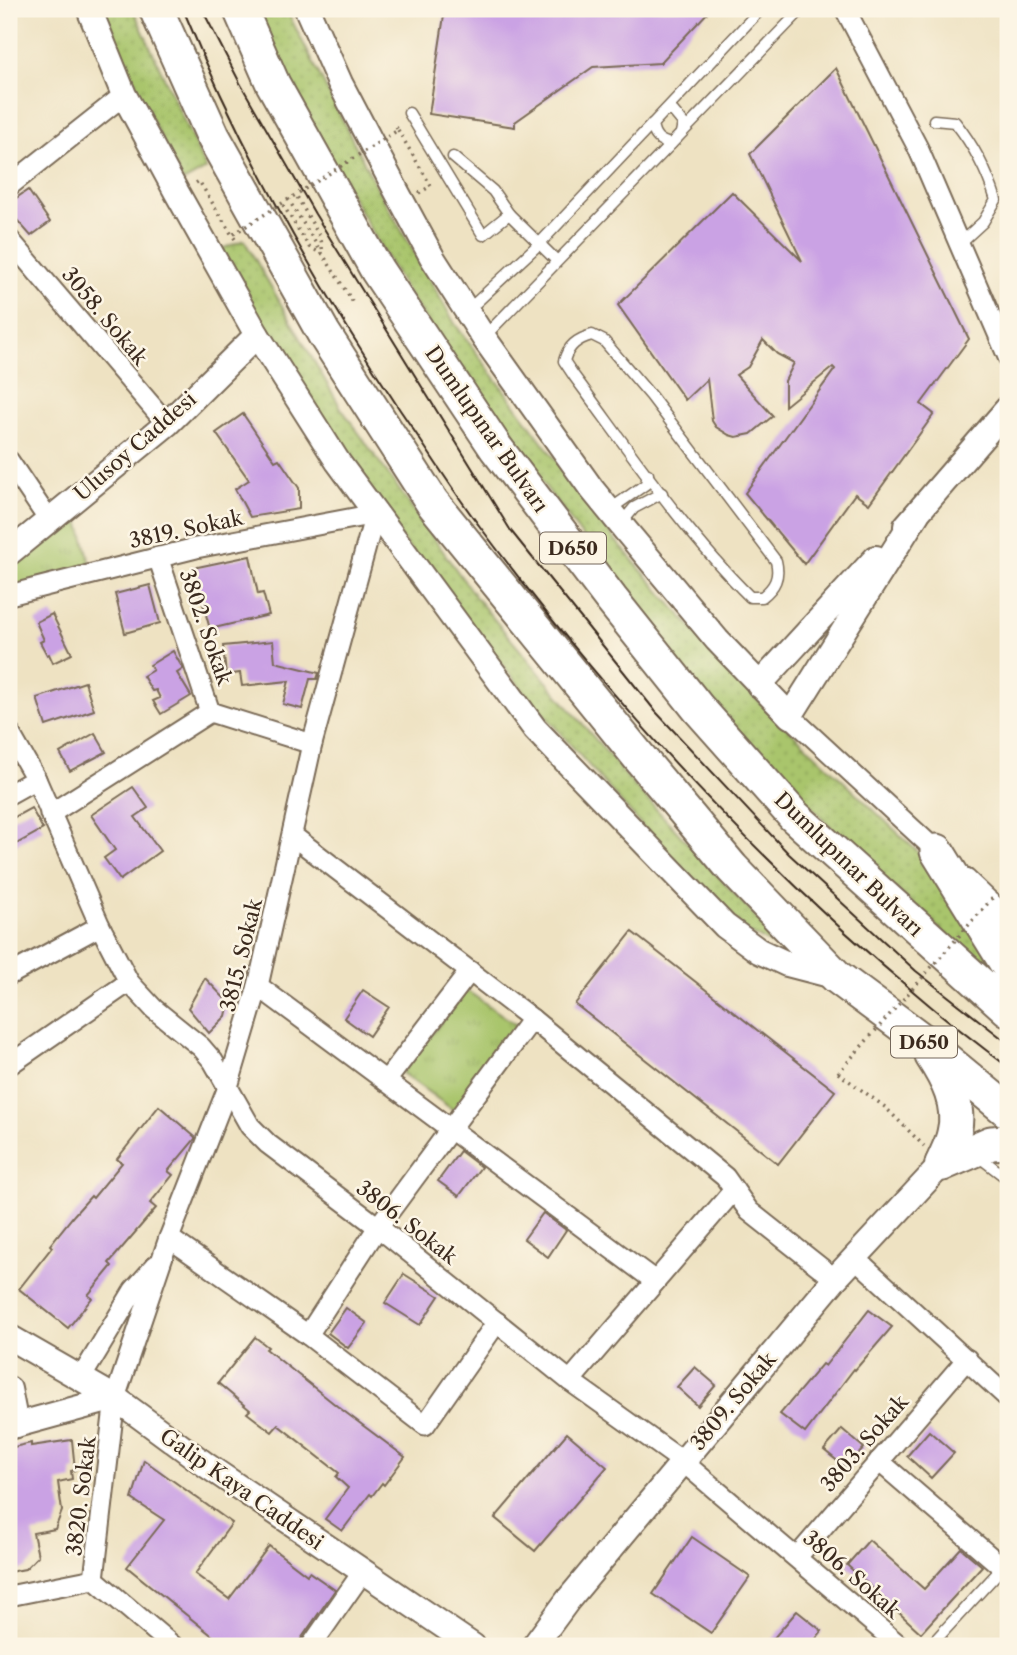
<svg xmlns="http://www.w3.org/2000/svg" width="1017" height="1655" font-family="'Libre Caslon Text',serif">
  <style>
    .grass { fill: url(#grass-dots); stroke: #727845; stroke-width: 2 }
    .park { fill: url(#park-tufts); stroke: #727845; stroke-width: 2 }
    .building { fill: #caa2e4 }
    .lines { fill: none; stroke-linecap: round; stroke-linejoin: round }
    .service-casing { stroke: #7a6a57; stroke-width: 13 }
    .minor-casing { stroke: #7a6a57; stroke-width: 23 }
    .tertiary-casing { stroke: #7a6a57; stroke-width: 28 }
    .trunk-casing { stroke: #7a6a57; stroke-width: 37 }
    .path { stroke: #7a6a57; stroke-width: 3.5; stroke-dasharray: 2 5; stroke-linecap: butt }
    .service { stroke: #fff; stroke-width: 10 }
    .minor { stroke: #fff; stroke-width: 19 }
    .tertiary { stroke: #fff; stroke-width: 24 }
    .trunk { stroke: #fff; stroke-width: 33 }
    .tram { stroke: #3b2a1e; stroke-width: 2 }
    .path-bridge { stroke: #7a6a57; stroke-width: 3.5; stroke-dasharray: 2 5; stroke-linecap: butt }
    .labels { text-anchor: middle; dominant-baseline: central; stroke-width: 5; stroke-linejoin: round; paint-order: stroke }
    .shield { fill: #fcf5e5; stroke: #75675a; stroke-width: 2 }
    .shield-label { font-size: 19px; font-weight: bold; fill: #3b2a1e }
    .street-label { font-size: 21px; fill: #3b2a1e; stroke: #fcf5e5 }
  </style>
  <defs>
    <pattern id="grass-dots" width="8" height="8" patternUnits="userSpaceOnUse" patternTransform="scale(1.75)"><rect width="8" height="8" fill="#a9c56c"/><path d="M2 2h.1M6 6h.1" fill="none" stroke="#92a95d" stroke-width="1.8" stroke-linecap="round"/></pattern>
    <pattern id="park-tufts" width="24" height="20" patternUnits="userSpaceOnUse" patternTransform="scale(1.75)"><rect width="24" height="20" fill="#a9c56c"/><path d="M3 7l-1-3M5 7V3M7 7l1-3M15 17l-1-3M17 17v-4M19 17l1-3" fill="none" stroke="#92a95d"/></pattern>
  </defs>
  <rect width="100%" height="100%" fill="#fcf5e5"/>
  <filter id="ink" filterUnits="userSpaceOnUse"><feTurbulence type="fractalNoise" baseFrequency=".0143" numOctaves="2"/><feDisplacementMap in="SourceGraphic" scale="14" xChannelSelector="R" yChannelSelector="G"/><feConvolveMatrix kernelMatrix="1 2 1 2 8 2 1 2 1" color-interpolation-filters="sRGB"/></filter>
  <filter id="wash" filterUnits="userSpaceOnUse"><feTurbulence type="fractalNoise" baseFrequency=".00686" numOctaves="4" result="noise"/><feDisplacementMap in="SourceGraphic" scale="28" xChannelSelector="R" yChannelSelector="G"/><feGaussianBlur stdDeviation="1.57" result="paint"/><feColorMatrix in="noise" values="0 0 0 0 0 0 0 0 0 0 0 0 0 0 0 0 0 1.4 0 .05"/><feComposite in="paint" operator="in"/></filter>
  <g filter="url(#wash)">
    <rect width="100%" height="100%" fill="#eee2c2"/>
    <!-- grass -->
    <g class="grass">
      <polygon points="104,9 133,9 206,169 183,182 138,92"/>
      <polygon points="255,9 286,9 376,186 455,324 616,541 735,678 923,857 1008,977 1008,991 853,850 685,674 469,384 400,281 285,78"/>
      <polygon points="244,240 341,408 477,599 634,785 786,950 748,933 656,842 527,695 395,530 302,390 219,250"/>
    </g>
    <!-- park -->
    <g class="park">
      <polygon points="77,513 91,565 9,589 9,567"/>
      <polygon points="466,990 518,1026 456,1112 402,1073"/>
    </g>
    <g id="blocks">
      <!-- building -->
      <g class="building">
        <polygon points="445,9 711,9 660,63 593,67 515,122 515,127 429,114"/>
        <polygon points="836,68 969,339 921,404 934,414 869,504 855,494 804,564 745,493 835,369 833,367 785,406 785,381 794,363 777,354 763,340 748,367 736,375 773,416 751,434 736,437 729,435 716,427 712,421 707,379 685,400 618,305 732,192 802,261 750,154"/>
        <polygon points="28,190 50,222 31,236 9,211 9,203"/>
        <polygon points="243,414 275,461 279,459 299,488 299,509 250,517 235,489 249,480 216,433"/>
        <polygon points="250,556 258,594 263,593 269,615 210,629 193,568"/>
        <polygon points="150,585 160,623 125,633 115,594"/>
        <polygon points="52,614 72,654 53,663 49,654 47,655 40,642 44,640 36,622"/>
        <polygon points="273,641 275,662 319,673 317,679 310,679 302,709 283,704 289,681 242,686 240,673 226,675 223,646"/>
        <polygon points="173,651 183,669 177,673 191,696 161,714 153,701 160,698 156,690 152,691 143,676 153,670 150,665"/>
        <polygon points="85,682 94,710 46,726 37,698"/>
        <polygon points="95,733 106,752 70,771 60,753"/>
        <polygon points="133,787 148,808 135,817 160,851 120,880 104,858 115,850 91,815"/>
        <polygon points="31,808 43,829 9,848 9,820"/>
        <polygon points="632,932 835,1091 778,1164 575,1004"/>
        <polygon points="205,978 229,1003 226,1016 209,1033 188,1008"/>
        <polygon points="363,990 389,1007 369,1036 344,1018"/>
        <polygon points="159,1106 195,1137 195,1139 168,1171 173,1175 150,1203 156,1208 109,1263 112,1266 88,1295 92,1298 68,1328 19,1289 52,1247 50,1245 74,1215 91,1196 93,1198 122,1163 117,1159"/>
        <polygon points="460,1151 481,1167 459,1196 438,1181"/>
        <polygon points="543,1213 566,1230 548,1257 524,1239"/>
        <polygon points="404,1274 439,1296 420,1325 385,1303"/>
        <polygon points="346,1308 367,1323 348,1348 328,1333"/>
        <polygon points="869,1310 892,1327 855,1370 854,1369 805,1433 780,1414 822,1364 825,1366"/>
        <polygon points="255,1337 268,1347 266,1349 337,1406 405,1457 384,1485 382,1483 372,1496 370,1494 342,1531 325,1519 348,1488 336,1477 339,1473 278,1425 272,1432 247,1413 250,1410 218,1383"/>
        <polygon points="695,1367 716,1385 698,1406 677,1387"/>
        <polygon points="842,1429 864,1448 846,1468 824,1450"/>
        <polygon points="929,1431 954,1453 931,1478 907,1456"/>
        <polygon points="567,1433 607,1467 535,1551 495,1518"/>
        <polygon points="72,1440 75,1470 71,1471 72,1479 58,1482 62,1511 55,1529 33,1533 38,1556 25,1569 9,1572 9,1448 31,1443 31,1446"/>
        <polygon points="144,1460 232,1523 195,1574 229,1599 269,1546 307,1575 309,1572 335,1590 301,1639 299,1646 225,1646 127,1567 164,1520 132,1499"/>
        <polygon points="692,1537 750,1577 711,1633 653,1594"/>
        <polygon points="869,1540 924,1589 961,1548 982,1566 921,1633 847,1565"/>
        <polygon points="797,1611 822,1631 810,1646 767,1646"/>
      </g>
    </g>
  </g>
  <g filter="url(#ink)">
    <use href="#blocks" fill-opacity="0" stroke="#7a6a57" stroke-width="2"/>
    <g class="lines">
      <!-- service casing -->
      <g class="service-casing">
        <g id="service">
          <polyline points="665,111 673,111 683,123 681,133"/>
          <polyline points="409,113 483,235 509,214 557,261"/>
          <path d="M934,120L955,122C974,146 987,171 996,200L983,222L959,244"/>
          <path d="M652,124C654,137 659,141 671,144"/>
          <polyline points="453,157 493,191 509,214"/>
          <polyline points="467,311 539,244 761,9"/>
          <path d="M592,335L604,341L651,396L776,561C780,577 775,587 762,597H750C685,533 629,450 574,376L564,361C568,346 577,339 592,335Z"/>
          <polyline points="484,337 802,9"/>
          <polyline points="609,510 646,484 648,474"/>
          <polyline points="625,523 624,520 634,508 662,493"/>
          <polyline points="978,1156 1008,1179"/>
          <polyline points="930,1646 1003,1567"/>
        </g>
      </g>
      <!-- minor casing -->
      <g class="minor-casing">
        <g id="minor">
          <polyline points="845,9 918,148 1008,357"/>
          <polyline points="9,186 124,95"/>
          <polyline points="9,239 167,424"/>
          <polyline points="9,461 48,519"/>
          <polyline points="158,557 210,712"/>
          <polyline points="9,595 196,548 375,514 312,744 258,986 227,1090 169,1238 115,1398 94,1579 173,1646"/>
          <polyline points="790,716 944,858"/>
          <polyline points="9,732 36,779 100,926 129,982 154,1009 201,1047 213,1061 250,1126 268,1144 378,1227 570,1381 682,1461 900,1646"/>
          <polyline points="9,794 36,779"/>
          <polyline points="50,814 210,712 312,744"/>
          <polyline points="293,836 532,1019 725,1177 749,1211 835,1279"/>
          <polyline points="966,879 1008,919"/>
          <polyline points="9,975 100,926"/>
          <polyline points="258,986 655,1281"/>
          <polyline points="9,1065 129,982"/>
          <polyline points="386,1081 470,971"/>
          <polyline points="169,1238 308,1335 425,1425 497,1322"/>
          <polyline points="854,1257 1008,1398"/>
          <polyline points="308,1335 378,1227 532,1019"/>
          <polyline points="81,1378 134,1290 156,1265"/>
          <polyline points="570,1381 734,1190"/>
          <polyline points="879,1461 1008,1572"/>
          <polyline points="797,1557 967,1359"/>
          <polyline points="9,1596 94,1579"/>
          <polyline points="311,1646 362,1573"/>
        </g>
      </g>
      <!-- tertiary casing -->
      <g class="tertiary-casing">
        <g id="tertiary">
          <polyline points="89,9 124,95 177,193 257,335 338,462 535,729 725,926 759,951 787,964 837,977"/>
          <polyline points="307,9 340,83 398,194 432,257 484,338 591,488 626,531 717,640 790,716 917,514"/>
          <polyline points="906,526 1008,408"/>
          <polyline points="9,553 167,424 257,335"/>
          <polyline points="759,685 876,558"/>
          <polyline points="9,1337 115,1398 206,1465 473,1646"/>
          <polyline points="9,1389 16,1425"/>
          <polyline points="9,1427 115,1398"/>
          <polyline points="534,1646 568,1600 835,1279 942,1164"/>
        </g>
      </g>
      <!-- trunk casing -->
      <g class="trunk-casing">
        <g id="trunk">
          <polyline points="156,9 213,136 324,334 432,502 639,757 732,868 837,977 922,1040 1008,1111"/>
          <polyline points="240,9 273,84 377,270 496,448 611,599 698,708 794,816 1008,1009"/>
          <polyline points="937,851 1008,966"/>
          <path d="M932,1056C947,1079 961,1105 954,1133C952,1144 946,1154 942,1164"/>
          <polyline points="942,1164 991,1143 1008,1142"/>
        </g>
      </g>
      <!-- path -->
      <g class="path">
        <polyline points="398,130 431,186 419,193"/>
        <polyline points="196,183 199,181 232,235"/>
        <polyline points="288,199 354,304"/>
        <polyline points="283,205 309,247 323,254 321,239 296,195"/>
        <polyline points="838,1073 885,1107 924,1146"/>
      </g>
      <!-- service -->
      <use href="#service" class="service"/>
      <!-- minor -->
      <use href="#minor" class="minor"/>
      <!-- tertiary -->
      <use href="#tertiary" class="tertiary"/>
      <!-- trunk -->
      <use href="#trunk" class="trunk"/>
      <!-- tram -->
      <g class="tram">
        <path d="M183,9C241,150 316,283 400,410C427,449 452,490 481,528C611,702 760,865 928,1004C954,1026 981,1046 1008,1067"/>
        <polyline points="202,9 240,83 315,214 511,531 656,712 789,854 916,971 1008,1043"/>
      </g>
      <!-- path-bridge -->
      <g class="path-bridge">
        <polyline points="235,239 232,235 398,130 394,124"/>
        <polyline points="838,1073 997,893"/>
      </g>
    </g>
  </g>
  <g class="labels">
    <!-- shield labels -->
    <g class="shield">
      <rect x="540" y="532.5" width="66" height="31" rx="5"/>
      <rect x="891" y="1026.5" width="66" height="31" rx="5"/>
    </g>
    <g class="shield-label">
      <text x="573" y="548">D650</text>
      <text x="924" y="1042">D650</text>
    </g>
    <!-- street labels -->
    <g class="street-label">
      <text transform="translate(105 316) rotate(50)">3058. Sokak</text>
      <text transform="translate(487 429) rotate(55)">Dumlupınar Bulvarı</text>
      <text transform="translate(135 446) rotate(-41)">Ulusoy Caddesi</text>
      <text transform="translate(186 529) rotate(-12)">3819. Sokak</text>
      <text transform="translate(206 627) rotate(71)">3802. Sokak</text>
      <text transform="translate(849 864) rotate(44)">Dumlupınar Bulvarı</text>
      <text transform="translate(241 955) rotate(-76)">3815. Sokak</text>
      <text transform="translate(407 1222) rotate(38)">3806. Sokak</text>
      <text transform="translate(733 1401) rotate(-50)">3809. Sokak</text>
      <text transform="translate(864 1443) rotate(-49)">3803. Sokak</text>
      <text transform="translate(242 1489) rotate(35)">Galip Kaya Caddesi</text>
      <text transform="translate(81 1496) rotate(-83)">3820. Sokak</text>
      <text transform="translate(852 1574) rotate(41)">3806. Sokak</text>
    </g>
  </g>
  <!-- margin -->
  <rect width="1017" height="1655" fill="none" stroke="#fcf5e5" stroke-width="35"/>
</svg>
